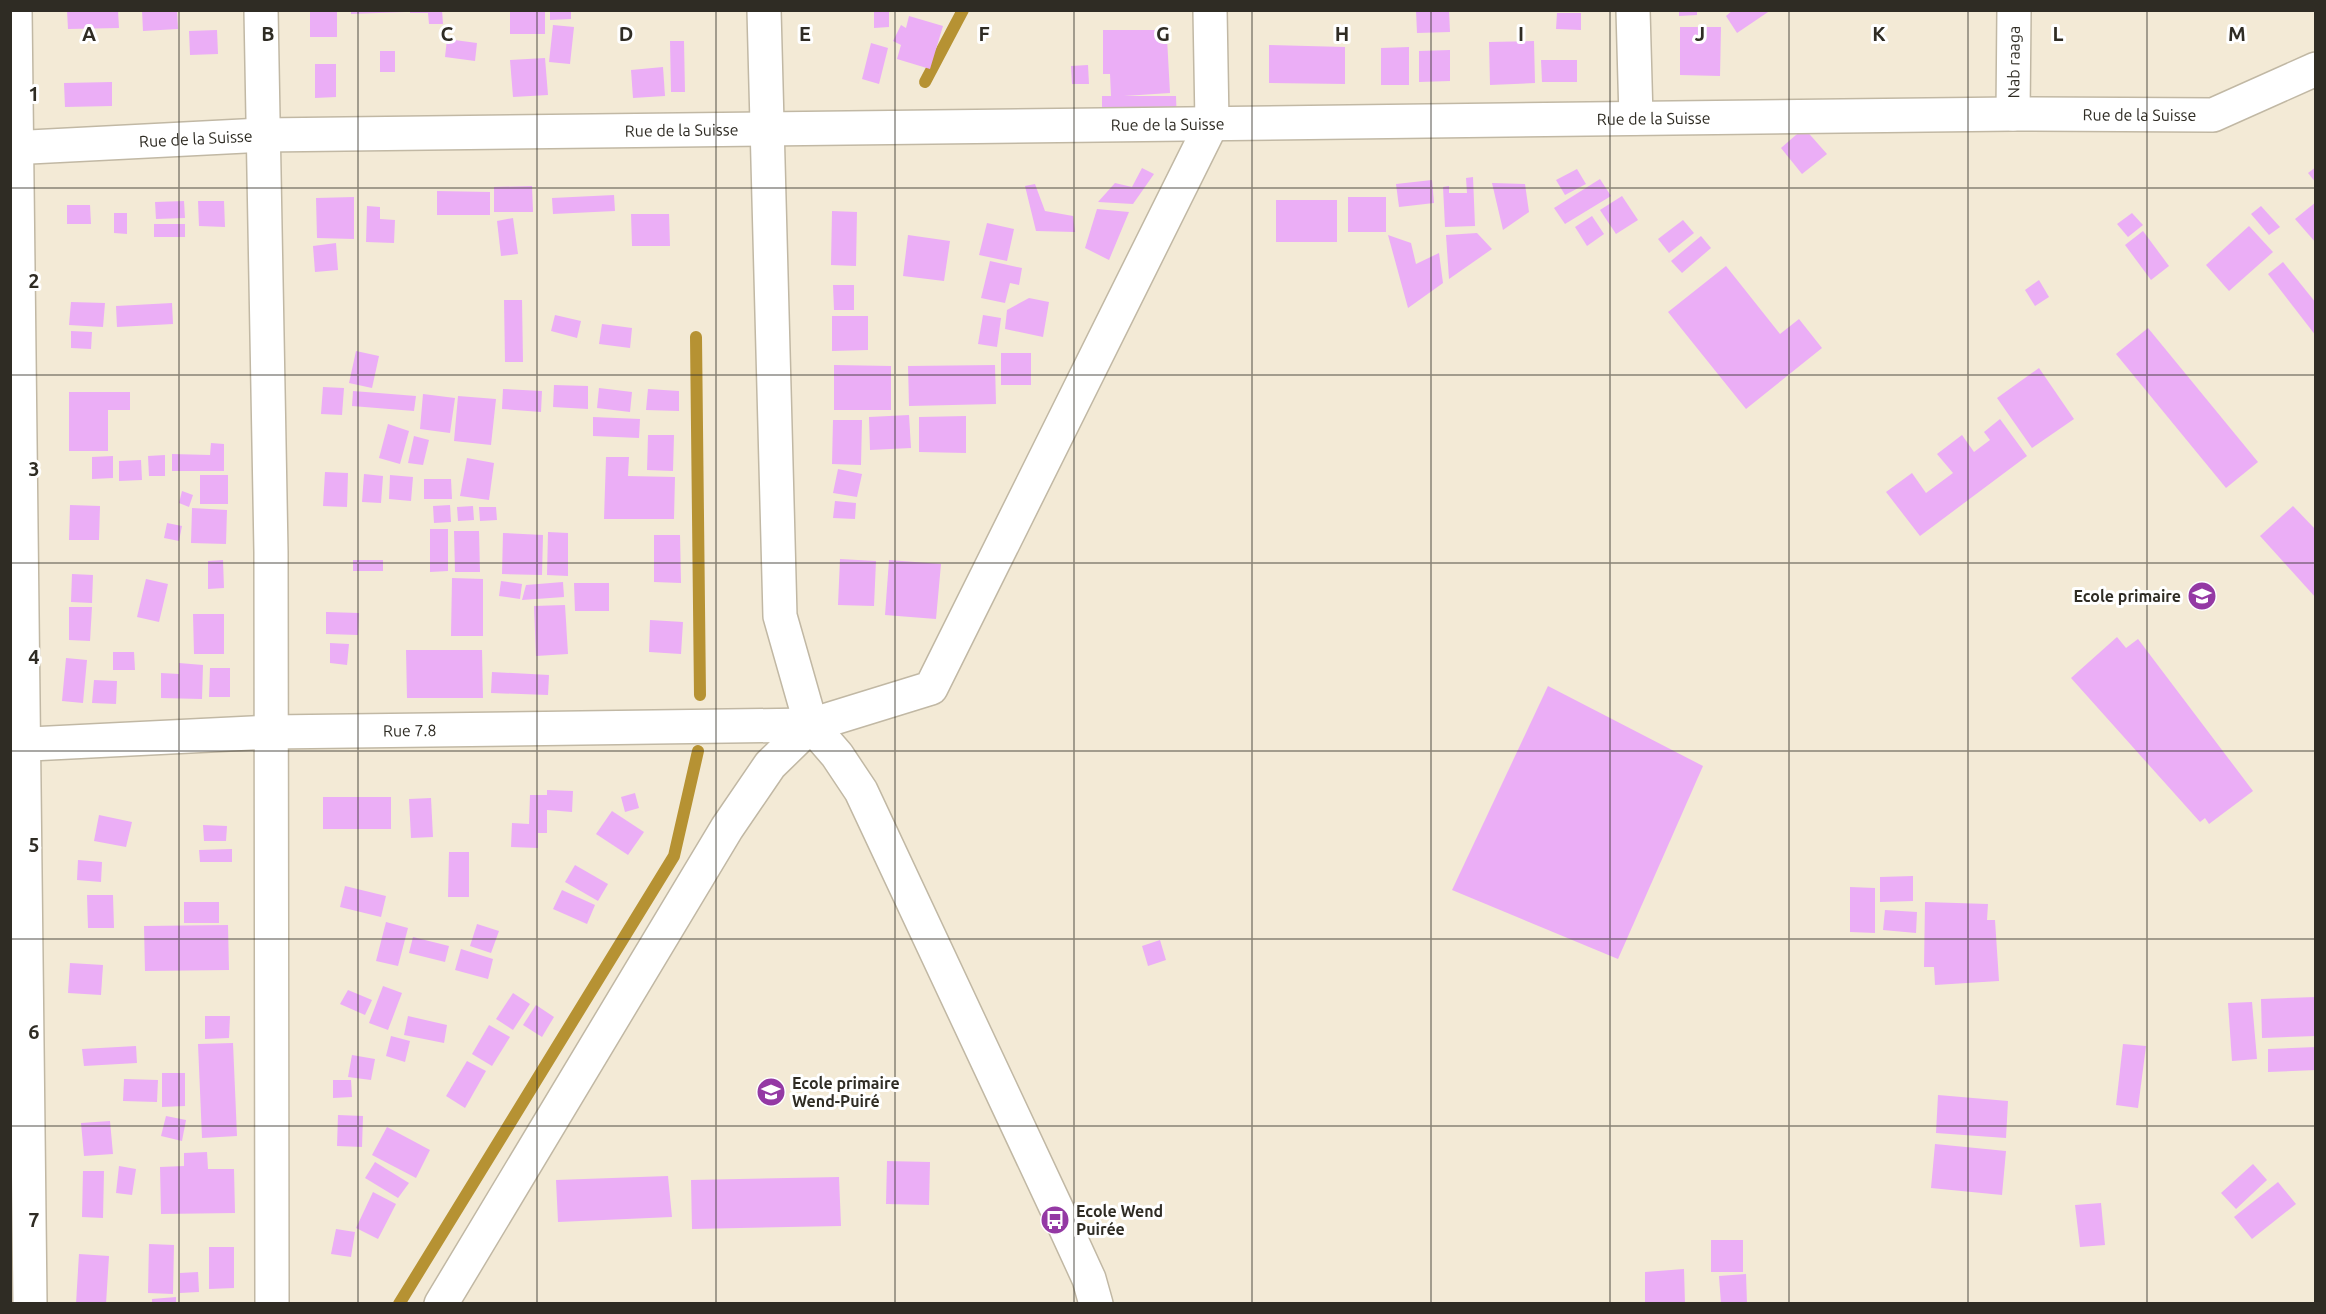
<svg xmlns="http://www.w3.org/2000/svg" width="2326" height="1314" font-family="Ubuntu,sans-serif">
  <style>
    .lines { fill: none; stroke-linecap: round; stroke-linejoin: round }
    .stream { stroke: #b69233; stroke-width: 12 }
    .building { fill: #ebaef6 }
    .minor-casing { stroke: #c1b8a4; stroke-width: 36 }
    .minor { stroke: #fff; stroke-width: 33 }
    .grid { fill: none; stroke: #2f2c24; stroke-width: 1.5; stroke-opacity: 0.55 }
    .labels { text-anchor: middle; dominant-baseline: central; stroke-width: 6; stroke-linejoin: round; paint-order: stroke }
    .street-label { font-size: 16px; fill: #2f2c24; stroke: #fff }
    .poi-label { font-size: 16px; font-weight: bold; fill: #2f2c24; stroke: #fff; text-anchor: start }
    .grid-label { font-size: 20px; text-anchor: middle; font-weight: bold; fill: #2f2c24; stroke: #fff; stroke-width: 6; stroke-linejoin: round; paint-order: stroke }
  </style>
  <rect width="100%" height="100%" fill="#f3ead6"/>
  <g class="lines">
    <!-- stream -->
    <g class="stream">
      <polyline points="925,82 963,10"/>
      <polyline points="696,337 700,695"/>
      <polyline points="399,1304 674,856 698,751"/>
    </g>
  </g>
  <!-- building -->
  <g class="building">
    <polygon points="67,10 118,10 119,28 68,29"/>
    <polygon points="142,10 177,10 178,29 143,31"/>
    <rect x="310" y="10" width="27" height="27"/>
    <polygon points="351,10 406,10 406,12 351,14"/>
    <polygon points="410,10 442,10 443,24 429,24 428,13 410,13"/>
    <rect x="510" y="10" width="35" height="24"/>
    <polygon points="550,10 571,10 571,19 550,20"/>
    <polygon points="874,10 889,10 889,27 874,28"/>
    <polygon points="1416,10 1449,10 1450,32 1417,33"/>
    <polygon points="1679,10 1697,10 1697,15 1679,16"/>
    <polygon points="1733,10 1771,10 1737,33 1726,16"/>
    <polygon points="1557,13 1581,13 1581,30 1556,29"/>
    <polygon points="909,16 943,26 930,69 897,59 901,45 893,41 901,25 906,28"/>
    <polygon points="553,25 574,27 570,64 549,62"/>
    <polygon points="1680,27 1721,27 1720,76 1680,75"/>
    <polygon points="217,30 218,54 190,55 189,31"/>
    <polygon points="1103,30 1160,30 1160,38 1167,38 1170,93 1124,96 1176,96 1177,123 1102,123 1102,96 1111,96 1110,74 1103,74"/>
    <polygon points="447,39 477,43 475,61 445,57"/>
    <polygon points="670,41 684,41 685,92 671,92"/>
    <polygon points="1534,41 1535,83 1490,85 1489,42"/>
    <polygon points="871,43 888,48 879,84 862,79"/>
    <polygon points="1269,45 1345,47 1345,84 1269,83"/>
    <polygon points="1409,47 1409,85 1381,85 1381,48"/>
    <polygon points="1450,50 1450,81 1419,82 1419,51"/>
    <rect x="380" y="51" width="15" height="21"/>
    <polygon points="545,58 548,95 513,97 510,60"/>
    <polygon points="1541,60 1577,60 1577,82 1542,82"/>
    <polygon points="315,64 336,64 336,97 315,98"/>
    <polygon points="1088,65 1089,84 1072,84 1071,66"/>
    <polygon points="663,67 665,96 633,98 631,70"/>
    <polygon points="112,82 112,106 65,107 64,83"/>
    <polygon points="1804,128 1827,154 1802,174 1781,148"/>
    <polygon points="2316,167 2316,183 2308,173"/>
    <polygon points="1142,168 1154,174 1133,204 1098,202 1115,183 1132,187"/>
    <polygon points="1577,169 1586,184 1565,195 1556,180"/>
    <polygon points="1473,177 1475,226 1445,227 1443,187 1449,186 1449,193 1467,193 1466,178"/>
    <polygon points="1600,179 1611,196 1565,224 1554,208"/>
    <polygon points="1432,180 1434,203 1399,207 1396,184"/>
    <polygon points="1492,183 1525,184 1529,212 1503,230"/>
    <polygon points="1035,184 1045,211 1073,216 1075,232 1036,231 1025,186"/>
    <polygon points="532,186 533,212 494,212 494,187"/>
    <polygon points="437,191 490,192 490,215 437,215"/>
    <polygon points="614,195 615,211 553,214 552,198"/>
    <polygon points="1622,196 1638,220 1616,234 1600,210"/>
    <polygon points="354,197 354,239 317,238 316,198"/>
    <rect x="1348" y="197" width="38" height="35"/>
    <rect x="1276" y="200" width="61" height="42"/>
    <polygon points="184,201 185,218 156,219 155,202"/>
    <polygon points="198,201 224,201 225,227 199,226"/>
    <polygon points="2316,202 2316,243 2295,219"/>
    <polygon points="67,205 90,205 91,224 67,224"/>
    <polygon points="367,206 380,207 380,219 395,220 394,243 366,242"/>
    <polygon points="2261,206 2280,227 2269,235 2251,214"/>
    <polygon points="1097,209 1129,212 1109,260 1085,248"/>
    <polygon points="832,211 857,212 856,266 831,265"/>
    <polygon points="114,213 127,213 127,234 114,233"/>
    <polygon points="2132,213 2143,225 2128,237 2117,224"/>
    <polygon points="631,214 669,214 670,246 632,246"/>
    <polygon points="1592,216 1604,234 1587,246 1575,227"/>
    <polygon points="513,218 518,254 501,256 497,221"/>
    <polygon points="1683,220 1694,233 1669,253 1658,239"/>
    <polygon points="987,223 1014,229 1007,261 979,255"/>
    <rect x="154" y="224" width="31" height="13"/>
    <polygon points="2249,226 2273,252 2229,291 2206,265"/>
    <polygon points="2143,231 2169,266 2151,280 2125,245"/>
    <polygon points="1477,233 1492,249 1449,279 1446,235"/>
    <polygon points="908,235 950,241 944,281 903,276"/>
    <polygon points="1388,235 1411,243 1416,264 1439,253 1443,283 1408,308"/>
    <polygon points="1701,236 1711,248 1682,273 1671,261"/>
    <polygon points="336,243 338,270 315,272 313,246"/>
    <polygon points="990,261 1022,268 1019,285 1010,283 1005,303 981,298"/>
    <polygon points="2283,262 2316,303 2316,336 2268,274"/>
    <polygon points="1726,266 1780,334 1799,319 1822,348 1746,409 1668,312"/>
    <polygon points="2039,280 2049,297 2035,306 2025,290"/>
    <polygon points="833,285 854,285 854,310 834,310"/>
    <polygon points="1029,298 1049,302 1043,337 1005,329 1007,310"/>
    <polygon points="504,300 522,300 523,362 505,362"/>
    <polygon points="71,302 105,303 103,327 69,325"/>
    <polygon points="172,303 173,324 117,327 116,306"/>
    <polygon points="555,315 581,321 577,338 551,331"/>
    <polygon points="983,315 1001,318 997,347 978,344"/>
    <polygon points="832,316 868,316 868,350 832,351"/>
    <polygon points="602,324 632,328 630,348 599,344"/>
    <polygon points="2148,328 2258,462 2226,488 2116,354"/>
    <polygon points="71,331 92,332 91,349 71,348"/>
    <polygon points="356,351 379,356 372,388 349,383"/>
    <rect x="1001" y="353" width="30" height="32"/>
    <polygon points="834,365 891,366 891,410 834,410"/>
    <polygon points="995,365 996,404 909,406 908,366"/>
    <polygon points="2039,368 2074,419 2032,448 1997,398"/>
    <polygon points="554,385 588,386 588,409 553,407"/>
    <polygon points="323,387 344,388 342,415 321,414"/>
    <polygon points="599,388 632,392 630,412 597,408"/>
    <polygon points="503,389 542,391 541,412 502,409"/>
    <polygon points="648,389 679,391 679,411 646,410"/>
    <polygon points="353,391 416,396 414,411 352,406"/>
    <polygon points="69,392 130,392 130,410 108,410 108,451 69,451"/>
    <polygon points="423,394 455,398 450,433 420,429"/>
    <polygon points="458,396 496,399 491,445 454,441"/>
    <polygon points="909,415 911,448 870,450 869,417"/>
    <polygon points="966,416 966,453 919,452 919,417"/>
    <polygon points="593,417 640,419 639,438 593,436"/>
    <polygon points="2000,419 2027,456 1920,536 1886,492 1912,473 1926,493 1953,473 1937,454 1962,435 1974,452 1990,440 1984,432"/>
    <polygon points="833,420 862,420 861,465 832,464"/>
    <polygon points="388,424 409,431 400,464 379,458"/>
    <polygon points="648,435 674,435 673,471 647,470"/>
    <polygon points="414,436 429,440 423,465 408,463"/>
    <polygon points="211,443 224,444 224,471 172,471 172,454 210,455"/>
    <polygon points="165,455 165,476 149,476 148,456"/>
    <polygon points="113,456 113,478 92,479 92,457"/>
    <polygon points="606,457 629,457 628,476 675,477 674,519 604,519"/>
    <polygon points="467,458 494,463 489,500 460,496"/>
    <polygon points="141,460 142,480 119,481 119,461"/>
    <polygon points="838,469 862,474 857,497 833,493"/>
    <polygon points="325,472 348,473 347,507 323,506"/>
    <polygon points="364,474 383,476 381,503 362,502"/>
    <rect x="200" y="475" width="28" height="29"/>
    <polygon points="390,475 413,477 411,501 389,499"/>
    <polygon points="424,479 451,479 452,499 424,499"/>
    <polygon points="182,491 193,495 189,507 179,503"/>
    <polygon points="835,501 856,503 855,519 833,518"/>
    <polygon points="70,505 100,506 99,540 69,540"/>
    <polygon points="450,505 451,522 434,523 433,506"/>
    <polygon points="473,506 474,520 458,521 457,507"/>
    <polygon points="2293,506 2316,530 2316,598 2260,536"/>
    <polygon points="479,507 496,507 497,520 480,521"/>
    <polygon points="192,508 227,510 226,544 191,543"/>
    <polygon points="167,523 182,526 179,541 164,538"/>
    <polygon points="430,529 448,529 448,571 430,572"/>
    <polygon points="454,531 479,531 480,572 455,572"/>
    <polygon points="548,532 568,533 568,576 547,575"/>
    <polygon points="503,533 543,535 542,575 502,574"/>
    <polygon points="654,535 680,535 681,583 654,582"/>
    <polygon points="840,559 876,561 874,606 838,605"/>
    <polygon points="223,560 224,588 208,589 208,561"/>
    <rect x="353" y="560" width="30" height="11"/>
    <polygon points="889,560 941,564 936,619 885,615"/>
    <polygon points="72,574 93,575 92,603 71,602"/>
    <polygon points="452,578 483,579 483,636 451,636"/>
    <polygon points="146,579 168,584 159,622 137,617"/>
    <polygon points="501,581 522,584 520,599 499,596"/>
    <polygon points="563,582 564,597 522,600 526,585"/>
    <polygon points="574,583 609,583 609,611 575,611"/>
    <polygon points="565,605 568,654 536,656 534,606"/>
    <polygon points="69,607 92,607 90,641 69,640"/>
    <polygon points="326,612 359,613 358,635 326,634"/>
    <polygon points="193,614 224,614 224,654 194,654"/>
    <polygon points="650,620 683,622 681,654 649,652"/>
    <polygon points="2117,637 2126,648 2138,639 2253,791 2209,824 2205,818 2200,822 2071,678"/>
    <polygon points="330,643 349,644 347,665 330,663"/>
    <polygon points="406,650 482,650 483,698 407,698"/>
    <polygon points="113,652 134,652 135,670 113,670"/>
    <polygon points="66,658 87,660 83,703 62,701"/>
    <polygon points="179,663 203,665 202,699 161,698 161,673 179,674"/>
    <polygon points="210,668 230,668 230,697 209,697"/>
    <polygon points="492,672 549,675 548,695 491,693"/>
    <polygon points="94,680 117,681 116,704 92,703"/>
    <polygon points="1548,686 1703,766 1618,959 1452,890"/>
    <polygon points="547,790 573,791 572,812 547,810 547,833 538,833 538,848 511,847 512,823 529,824 530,795 547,795"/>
    <polygon points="635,793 639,808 625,812 621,797"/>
    <rect x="323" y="797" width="68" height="32"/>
    <polygon points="431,798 433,837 411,838 409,799"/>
    <polygon points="612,811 644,832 628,855 596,834"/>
    <polygon points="99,815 132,822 126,847 94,841"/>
    <polygon points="203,825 227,826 226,841 204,841"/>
    <polygon points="232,849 232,862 200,862 199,850"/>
    <polygon points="449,852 469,852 469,897 448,897"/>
    <polygon points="78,860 102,862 101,882 77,880"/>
    <polygon points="575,865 608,884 598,901 565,882"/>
    <polygon points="1913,876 1913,901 1880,902 1880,877"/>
    <polygon points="345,886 386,896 381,917 340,907"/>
    <polygon points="1850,887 1875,888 1875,933 1850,932"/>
    <polygon points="562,890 595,905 587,924 553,909"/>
    <polygon points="87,895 113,895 114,928 88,928"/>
    <rect x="184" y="902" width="35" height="21"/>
    <polygon points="1925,902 1988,904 1987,920 1995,920 1999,981 1935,985 1934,967 1924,967"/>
    <polygon points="1885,910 1917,912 1916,933 1883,930"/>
    <polygon points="386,922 408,928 398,966 376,961"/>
    <polygon points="477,924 499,931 491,953 470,946"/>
    <polygon points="228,925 229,970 145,971 144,926"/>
    <polygon points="413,937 449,946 445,962 409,953"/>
    <polygon points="1160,940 1166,960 1148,966 1142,946"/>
    <polygon points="461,949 493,959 488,979 455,970"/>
    <polygon points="70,963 103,965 101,995 68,993"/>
    <polygon points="383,986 402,993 388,1030 369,1023"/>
    <polygon points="348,990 372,1000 365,1015 340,1004"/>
    <polygon points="513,993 530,1004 513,1030 496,1019"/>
    <polygon points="2316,997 2316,1036 2262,1038 2261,999"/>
    <polygon points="2252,1002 2257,1059 2232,1061 2228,1003"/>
    <polygon points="536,1005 554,1017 542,1037 523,1025"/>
    <polygon points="205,1016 230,1016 229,1038 205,1039"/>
    <polygon points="408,1016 447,1025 444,1043 404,1035"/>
    <polygon points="489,1025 510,1037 492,1066 472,1054"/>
    <polygon points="391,1036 410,1041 405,1062 386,1056"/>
    <polygon points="233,1043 237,1136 202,1138 198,1044"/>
    <polygon points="2123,1044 2146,1046 2138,1108 2116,1105"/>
    <polygon points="136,1046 137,1063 84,1066 82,1049"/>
    <polygon points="2316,1047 2316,1070 2268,1072 2268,1049"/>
    <polygon points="352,1055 375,1059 371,1080 348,1077"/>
    <polygon points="467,1061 486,1071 465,1108 446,1096"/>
    <polygon points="162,1073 185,1073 185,1106 162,1107"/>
    <polygon points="124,1079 158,1080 157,1102 123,1101"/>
    <polygon points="333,1080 351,1080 352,1097 333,1098"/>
    <polygon points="1938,1095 2008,1101 2006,1138 1936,1133"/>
    <polygon points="338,1115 363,1116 362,1147 337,1146"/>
    <polygon points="166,1116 186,1120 182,1141 161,1136"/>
    <polygon points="110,1121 113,1154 84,1156 81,1123"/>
    <polygon points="387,1127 430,1150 416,1178 372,1155"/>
    <polygon points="1935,1144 2006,1151 2002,1195 1931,1188"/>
    <polygon points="207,1152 208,1169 234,1169 235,1213 161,1214 160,1167 184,1166 184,1153"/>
    <polygon points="887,1161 930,1162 929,1205 886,1204"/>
    <polygon points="375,1162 409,1183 398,1198 365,1178"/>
    <polygon points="2253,1164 2267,1180 2236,1209 2221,1193"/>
    <polygon points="119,1166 136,1169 132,1195 116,1193"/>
    <polygon points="83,1171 104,1171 103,1218 82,1217"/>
    <polygon points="668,1176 672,1217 558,1222 556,1180"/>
    <polygon points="839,1177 841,1226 692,1229 691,1180"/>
    <polygon points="2278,1182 2296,1204 2252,1239 2234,1217"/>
    <polygon points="373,1192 396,1204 378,1239 356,1228"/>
    <polygon points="2101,1203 2105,1245 2080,1247 2075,1205"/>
    <polygon points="336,1229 355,1232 351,1257 331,1254"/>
    <rect x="1711" y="1240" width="32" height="32"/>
    <polygon points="149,1244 174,1245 173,1294 148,1293"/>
    <polygon points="209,1247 234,1247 234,1288 209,1289"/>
    <polygon points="79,1254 109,1256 106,1304 76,1304"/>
    <polygon points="1684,1269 1685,1304 1645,1304 1645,1272"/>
    <polygon points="198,1272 199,1292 180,1293 180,1273"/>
    <polygon points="1746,1274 1747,1304 1721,1304 1719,1276"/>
    <polygon points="176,1297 176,1304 152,1304 152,1299"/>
  </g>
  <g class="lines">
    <!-- minor casing -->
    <g class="minor-casing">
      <g id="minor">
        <polyline points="15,10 30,1304"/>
        <polyline points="261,10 271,552 272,1304"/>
        <polyline points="764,10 780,616 811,725 837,755 861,791 1061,1218 1089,1279 1096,1304"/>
        <polyline points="1633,10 1636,118"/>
        <path id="s1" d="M2013,114L2014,10"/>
        <path id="s2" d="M10,148L263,135L2013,114L2213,115L2316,69"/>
        <path id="s3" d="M10,745L271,732L811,725"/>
        <polyline points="441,1304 727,828 770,765 811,725 931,688 1212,123 1210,10"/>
      </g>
    </g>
    <!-- minor -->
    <use href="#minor" class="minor"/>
  </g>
  <!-- grid -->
  <path class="grid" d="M179,10V1304M358,10V1304M537,10V1304M716,10V1304M895,10V1304M1074,10V1304M1252,10V1304M1431,10V1304M1610,10V1304M1789,10V1304M1968,10V1304M2147,10V1304M10,188H2316M10,375H2316M10,563H2316M10,751H2316M10,939H2316M10,1126H2316"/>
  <!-- icons -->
  <defs>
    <g id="school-disc" transform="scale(1.5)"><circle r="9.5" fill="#9439a4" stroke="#fff"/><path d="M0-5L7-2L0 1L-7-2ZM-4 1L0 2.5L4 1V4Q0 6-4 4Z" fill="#fff"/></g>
    <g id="bus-disc" transform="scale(1.5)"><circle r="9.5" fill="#9439a4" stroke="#fff"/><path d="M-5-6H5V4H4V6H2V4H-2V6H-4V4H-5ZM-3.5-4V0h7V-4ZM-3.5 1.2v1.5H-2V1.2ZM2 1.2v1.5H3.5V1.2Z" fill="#fff"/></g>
  </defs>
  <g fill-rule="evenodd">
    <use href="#school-disc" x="2202" y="596"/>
    <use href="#school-disc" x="771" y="1092"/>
    <use href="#bus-disc" x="1055" y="1220"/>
  </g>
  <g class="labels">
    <!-- street labels -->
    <g class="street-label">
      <text stroke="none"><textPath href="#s1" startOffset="52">Nab raaga</textPath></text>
      <text stroke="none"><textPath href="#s2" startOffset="2130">Rue de la Suisse</textPath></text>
      <text stroke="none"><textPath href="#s2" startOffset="1644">Rue de la Suisse</textPath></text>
      <text stroke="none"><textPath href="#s2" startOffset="1158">Rue de la Suisse</textPath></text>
      <text stroke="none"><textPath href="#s2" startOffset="672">Rue de la Suisse</textPath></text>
      <text stroke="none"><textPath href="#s2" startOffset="186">Rue de la Suisse</textPath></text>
      <text stroke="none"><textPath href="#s3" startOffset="400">Rue 7.8</textPath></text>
    </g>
    <!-- poi labels -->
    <g class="poi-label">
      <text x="2181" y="596" text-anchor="end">Ecole primaire</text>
      <text x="792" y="1083">Ecole primaire<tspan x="792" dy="18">Wend-Puiré</tspan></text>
      <text x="1076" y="1211">Ecole Wend<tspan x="1076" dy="18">Puirée</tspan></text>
    </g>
  </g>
  <g class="grid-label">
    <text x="89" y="41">A</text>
    <text x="268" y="41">B</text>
    <text x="447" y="41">C</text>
    <text x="626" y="41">D</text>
    <text x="805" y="41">E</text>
    <text x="984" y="41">F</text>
    <text x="1163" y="41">G</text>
    <text x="1342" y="41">H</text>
    <text x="1521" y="41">I</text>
    <text x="1700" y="41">J</text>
    <text x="1879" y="41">K</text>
    <text x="2058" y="41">L</text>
    <text x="2237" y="41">M</text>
    <text x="34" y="101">1</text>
    <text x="34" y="288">2</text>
    <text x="34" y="476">3</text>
    <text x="34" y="664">4</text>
    <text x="34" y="852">5</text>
    <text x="34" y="1039">6</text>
    <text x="34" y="1227">7</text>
  </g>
  <!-- border -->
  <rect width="2326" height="1314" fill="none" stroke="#2f2c24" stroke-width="24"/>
</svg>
